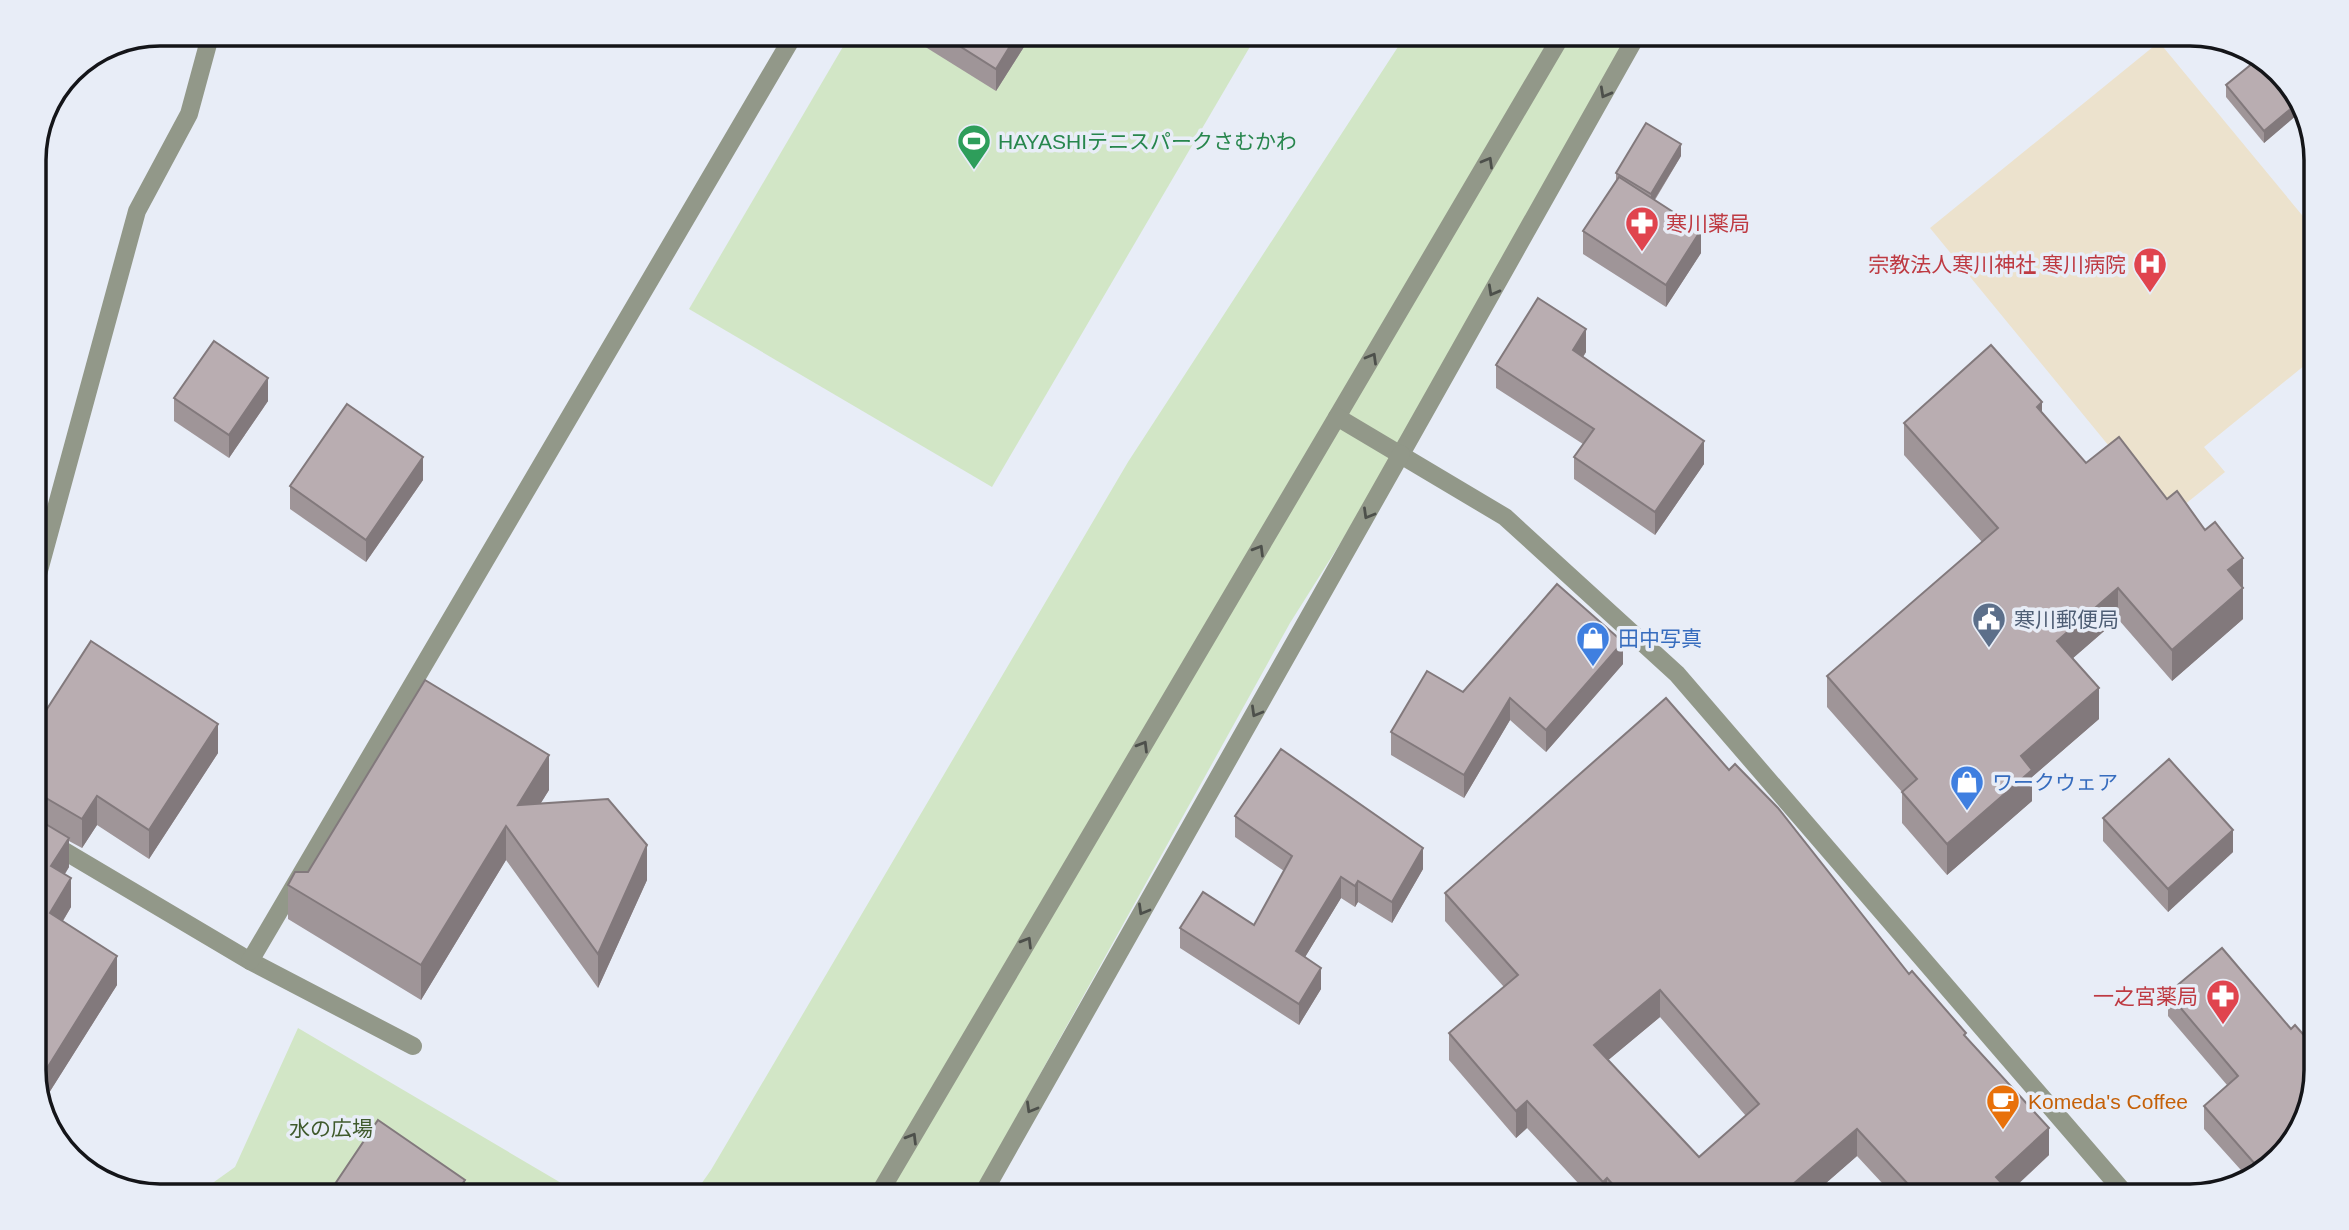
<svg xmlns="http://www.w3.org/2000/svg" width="2349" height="1230" font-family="Helvetica,'Noto Sans JP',sans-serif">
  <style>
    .medical { fill: #ece2cd }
    .green { fill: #d2e6c6 }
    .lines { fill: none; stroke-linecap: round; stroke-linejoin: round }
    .service { stroke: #929889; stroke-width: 18 }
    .minor { stroke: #929889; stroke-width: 18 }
    .tertiary { stroke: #929889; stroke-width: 18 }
    .wall { fill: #9f9598; fill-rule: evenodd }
    .shaded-wall { fill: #82797c }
    .building { fill: #b9adb1; stroke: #82797c; stroke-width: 2; fill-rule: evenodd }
    .oneway { stroke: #4d504b }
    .labels { text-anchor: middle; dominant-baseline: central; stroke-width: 7; stroke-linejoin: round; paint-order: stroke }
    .leisure-label { font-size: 21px; fill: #27864d; stroke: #e8edf7; text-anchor: start }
    .health-label { font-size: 21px; fill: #be3a42; stroke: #e8edf7; text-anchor: end }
    .service-label { font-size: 21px; fill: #4e5e75; stroke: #e8edf7; text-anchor: start }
    .shop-label { font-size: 21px; fill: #366cbe; stroke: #e8edf7; text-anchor: start }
    .food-label { font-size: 21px; fill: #c56008; stroke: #e8edf7; text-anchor: start }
    .park-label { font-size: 21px; fill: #3f5a2c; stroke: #e8edf7 }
    .rim { fill: none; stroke: #141519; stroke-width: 3.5 }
  </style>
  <rect width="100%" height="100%" fill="#e8edf7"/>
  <!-- medical -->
  <polygon class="medical" points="2159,42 2316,232 2316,356 2204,447 2225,472 2168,518 1930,228"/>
  <!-- green -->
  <g class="green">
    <polygon points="851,33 1258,33 992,487 689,309"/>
    <polygon points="1407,33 1637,33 1518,261 1290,623 972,1197 692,1197 711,1170 1128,462"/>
    <polygon points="298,1028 585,1197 193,1197 235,1167"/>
  </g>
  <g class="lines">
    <!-- service -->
    <g class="service">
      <polyline points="34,589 137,211 189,114 211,33"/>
      <polyline points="34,833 250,961 413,1046"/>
      <polyline points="250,961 795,33"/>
    </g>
    <!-- minor -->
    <g class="minor">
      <polyline points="1337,417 1563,33"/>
      <polyline points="1401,454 1638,33"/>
    </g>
    <!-- tertiary -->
    <g class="tertiary">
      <polyline points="877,1197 1337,417 1505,517 1677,674 2128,1197"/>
      <polyline points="981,1197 1401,454"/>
    </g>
  </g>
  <!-- wall -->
  <g class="wall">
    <polygon points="903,33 1027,33 1027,42 996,91"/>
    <polygon points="2226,85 2299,104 2299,113 2264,143 2226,97"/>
    <polygon points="1681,156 1655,200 1701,253 1666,307 1583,254 1583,231 1616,181 1616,173"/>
    <polygon points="1586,352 1583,357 1704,464 1655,535 1574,479 1574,457 1583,444 1496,388 1496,365"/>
    <polygon points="174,398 268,401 229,458 174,421"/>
    <polygon points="2042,412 2086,463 2167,499 2243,558 2243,619 2172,681 2118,619 2073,658 2099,719 2032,777 2032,801 1947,875 1902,823 1902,792 1827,707 1827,676 1982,542 1904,455 1904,423"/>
    <polygon points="423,480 366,562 290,509 290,486"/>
    <polygon points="2316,611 2316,661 2310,655 2310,615"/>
    <polygon points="1623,664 1546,752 1510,720 1464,798 1391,755 1391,732 1463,692"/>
    <polygon points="34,729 218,753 149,859 97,825 82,848 69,841 69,867 65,874 71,907 63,921 117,985 42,1104 34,1079"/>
    <polygon points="549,790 540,804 647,880 598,988 506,860 421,1000 288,919 288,885"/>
    <polygon points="1235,816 1423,869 1392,923 1358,902 1355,907 1341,898 1305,957 1321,989 1299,1025 1180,948 1180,928 1254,925 1284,871 1235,837"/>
    <polygon points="2103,818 2233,852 2168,912 2103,841"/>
    <path d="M1445,893L1909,974L1966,1038L2049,1155L2010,1192L2014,1197H1895L1857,1156L1810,1197H1591L1527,1128L1516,1138L1449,1060V1033L1504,987L1445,921ZM1660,1017L1746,1116L1699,1157L1608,1060Z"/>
    <polygon points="2168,993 2291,1029 2303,1127 2259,1176 2249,1179 2204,1129 2204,1106 2227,1085 2168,1016"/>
    <polygon points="335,1184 465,1197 335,1197"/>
  </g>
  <!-- shaded-wall -->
  <g class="shaded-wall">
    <polygon points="1018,33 1027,33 1027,42 996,91 996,69"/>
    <polygon points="2299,102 2299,113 2264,143 2264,131"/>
    <polygon points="1681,144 1681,156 1651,205 1651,194"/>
    <polygon points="1701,230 1701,253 1666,307 1666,285"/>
    <polygon points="1586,329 1586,352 1573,372 1573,350"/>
    <polygon points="268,378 268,401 229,458 229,435"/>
    <polygon points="2042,402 2042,433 2037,407"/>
    <polygon points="1704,441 1704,464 1655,535 1655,512"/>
    <polygon points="423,457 423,480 366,562 366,540"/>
    <polygon points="2243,558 2243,619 2172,681 2172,650 2228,570"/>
    <polygon points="2118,588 2118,619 2057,672 2057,641"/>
    <polygon points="1623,642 1623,664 1546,752 1546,730"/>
    <polygon points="2099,688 2099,719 2032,777 2032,801 1947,875 1947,844 2021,756"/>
    <polygon points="1510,698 1510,720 1464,798 1464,775"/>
    <polygon points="218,724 218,753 149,859 149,830"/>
    <polygon points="549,755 549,790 518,840 518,805"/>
    <polygon points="97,796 97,825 82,848 82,819"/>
    <polygon points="506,826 506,860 421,1000 421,965"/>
    <polygon points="2233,830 2233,852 2168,912 2168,889"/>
    <polygon points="69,838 69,867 51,895 51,866"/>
    <polygon points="647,845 647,880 598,988 598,954"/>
    <polygon points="1423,848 1423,869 1392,923 1392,902"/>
    <polygon points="1341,877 1341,898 1296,972 1296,951"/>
    <polygon points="71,878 71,907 50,942 50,913"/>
    <polygon points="1358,881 1358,902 1355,907 1355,886"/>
    <polygon points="117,956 117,985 42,1104 36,1086"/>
    <polygon points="1321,968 1321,989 1299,1025 1299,1004"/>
    <polygon points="1660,990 1660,1017 1594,1072 1594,1045"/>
    <polygon points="1527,1101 1527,1128 1516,1138 1516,1111"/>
    <polygon points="2049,1128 2049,1155 2004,1197 1996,1177"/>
    <polygon points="1857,1129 1857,1156 1810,1197 1793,1197 1793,1184"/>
    <polygon points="1607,1178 1607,1197 1603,1197 1603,1182"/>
    <polygon points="465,1180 465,1197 453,1197"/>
  </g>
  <!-- building -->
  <g class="building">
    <polygon points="939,33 1018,33 996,69"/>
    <polygon points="2259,58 2274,71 2299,102 2264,131 2226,85"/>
    <polygon points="1646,123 1681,144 1651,194 1616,173"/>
    <polygon points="1619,177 1701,230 1666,285 1583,231"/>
    <polygon points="1538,298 1586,329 1573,350 1704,441 1655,512 1574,457 1594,429 1496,365"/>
    <polygon points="214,341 268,378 229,435 174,398"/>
    <polygon points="1991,345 2042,402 2037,407 2086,463 2119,437 2167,499 2177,491 2205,530 2215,522 2243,558 2228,570 2243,588 2172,650 2118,588 2057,641 2099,688 2021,756 2032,770 1947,844 1902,792 1917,779 1827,676 1998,528 1904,423"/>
    <polygon points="347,404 423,457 366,540 290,486"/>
    <polygon points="1557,584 1623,642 1546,730 1510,698 1464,775 1391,732 1427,671 1463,692"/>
    <polygon points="2316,611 2316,621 2310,615"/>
    <polygon points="91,641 218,724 149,830 97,796 82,819 39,794 34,794 34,729"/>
    <polygon points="425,680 549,755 518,805 608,799 647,845 598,954 506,826 421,965 288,885 295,872 308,872"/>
    <path d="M1666,698L1729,770L1735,764L1778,808L1909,974L1912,971L1966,1033L1964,1035L2049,1128L1996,1177L2014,1197H1920L1857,1129L1793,1184L1801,1193L1797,1197H1624L1607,1178L1603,1182L1527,1101L1516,1111L1449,1033L1518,975L1445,893ZM1660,990L1759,1104L1699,1157L1594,1045Z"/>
    <polygon points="1281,749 1423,848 1392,902 1358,881 1355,886 1341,877 1296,951 1321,968 1299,1004 1180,928 1203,892 1254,925 1292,856 1235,816"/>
    <polygon points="2169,759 2233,830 2168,889 2103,818"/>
    <polygon points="34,817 69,838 51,866 71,878 50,913 117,956 36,1086 34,1079"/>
    <polygon points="2222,948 2291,1029 2295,1025 2316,1049 2316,1071 2303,1127 2262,1172 2204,1106 2238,1076 2168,993"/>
    <polygon points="378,1120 465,1180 453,1197 354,1197 335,1184"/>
  </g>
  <!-- one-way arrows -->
  <defs><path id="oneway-chevron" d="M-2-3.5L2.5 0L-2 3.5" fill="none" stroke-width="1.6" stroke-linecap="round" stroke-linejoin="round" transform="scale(1.75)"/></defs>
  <g class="oneway">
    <use href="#oneway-chevron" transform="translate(1605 93) rotate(119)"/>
    <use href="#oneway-chevron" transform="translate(1488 162) rotate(-60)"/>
    <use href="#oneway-chevron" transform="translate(1493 291) rotate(119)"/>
    <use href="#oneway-chevron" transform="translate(1372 358) rotate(-60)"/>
    <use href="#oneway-chevron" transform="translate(1368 514) rotate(120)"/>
    <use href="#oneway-chevron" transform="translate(1259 550) rotate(-59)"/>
    <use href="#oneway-chevron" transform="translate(1256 712) rotate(120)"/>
    <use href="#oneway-chevron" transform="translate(1143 746) rotate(-59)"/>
    <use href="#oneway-chevron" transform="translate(1143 910) rotate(120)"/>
    <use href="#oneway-chevron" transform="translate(1027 942) rotate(-59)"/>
    <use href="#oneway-chevron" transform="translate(1031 1108) rotate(120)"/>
    <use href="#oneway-chevron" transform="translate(912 1138) rotate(-59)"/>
  </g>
  <!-- icons -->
  <defs>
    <g id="stadium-pin" transform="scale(1.75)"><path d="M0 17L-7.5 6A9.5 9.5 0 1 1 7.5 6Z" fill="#2e9e5b" stroke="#e8edf7"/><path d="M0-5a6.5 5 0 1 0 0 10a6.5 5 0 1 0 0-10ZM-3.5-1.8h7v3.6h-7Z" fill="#fff"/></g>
    <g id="pharmacy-pin" transform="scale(1.75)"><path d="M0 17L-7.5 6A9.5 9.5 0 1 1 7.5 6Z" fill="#e0444e" stroke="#e8edf7"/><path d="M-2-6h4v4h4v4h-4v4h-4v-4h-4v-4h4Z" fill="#fff"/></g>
    <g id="hospital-pin" transform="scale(1.75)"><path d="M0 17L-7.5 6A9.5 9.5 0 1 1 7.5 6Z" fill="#e0444e" stroke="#e8edf7"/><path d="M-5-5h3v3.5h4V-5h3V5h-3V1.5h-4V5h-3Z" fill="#fff"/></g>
    <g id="civic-pin" transform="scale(1.75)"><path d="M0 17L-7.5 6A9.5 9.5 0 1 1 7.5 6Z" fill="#5c6f8a" stroke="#e8edf7"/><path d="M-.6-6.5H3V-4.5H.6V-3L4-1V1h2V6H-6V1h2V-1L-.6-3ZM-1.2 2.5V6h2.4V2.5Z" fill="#fff"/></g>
    <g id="shop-pin" transform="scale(1.75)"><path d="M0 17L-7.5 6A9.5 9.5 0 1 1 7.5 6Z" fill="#3f7fe0" stroke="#e8edf7"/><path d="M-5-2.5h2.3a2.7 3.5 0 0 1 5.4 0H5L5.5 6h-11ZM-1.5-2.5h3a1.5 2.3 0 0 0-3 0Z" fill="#fff"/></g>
    <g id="cafe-pin" transform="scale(1.75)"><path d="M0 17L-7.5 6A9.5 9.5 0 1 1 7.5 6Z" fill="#e8710a" stroke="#e8edf7"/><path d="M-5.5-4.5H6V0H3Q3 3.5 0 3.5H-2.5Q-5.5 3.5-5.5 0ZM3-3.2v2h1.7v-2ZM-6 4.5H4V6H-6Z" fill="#fff"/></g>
  </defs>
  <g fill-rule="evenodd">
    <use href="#stadium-pin" x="974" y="141"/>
    <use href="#pharmacy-pin" x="1642" y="223"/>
    <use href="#hospital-pin" x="2150" y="264"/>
    <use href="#civic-pin" x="1989" y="619"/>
    <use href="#shop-pin" x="1593" y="638"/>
    <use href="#shop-pin" x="1967" y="782"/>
    <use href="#pharmacy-pin" x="2223" y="996"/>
    <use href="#cafe-pin" x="2003" y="1101"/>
  </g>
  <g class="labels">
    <!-- leisure labels -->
    <g class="leisure-label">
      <text x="998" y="141">HAYASHIテニスパークさむかわ</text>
    </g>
    <!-- health labels -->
    <g class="health-label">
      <text x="1666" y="223" text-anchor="start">寒川薬局</text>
      <text x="2126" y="264">宗教法人寒川神社 寒川病院</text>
      <text x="2198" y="996">一之宮薬局</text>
    </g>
    <!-- service labels -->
    <g class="service-label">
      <text x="2014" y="619">寒川郵便局</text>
    </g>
    <!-- shop labels -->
    <g class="shop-label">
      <text x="1618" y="638">田中写真</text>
      <text x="1992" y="782">ワークウェア</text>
    </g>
    <!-- food labels -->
    <g class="food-label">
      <text x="2028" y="1101">Komeda's Coffee</text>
    </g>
    <!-- park labels -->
    <g class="park-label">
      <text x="331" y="1128">水の広場</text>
    </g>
  </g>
  <!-- crop -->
  <path d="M0 0H2349V1230H0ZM160 46H2190A114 114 0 0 1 2304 160V1070A114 114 0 0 1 2190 1184H160A114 114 0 0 1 46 1070V160A114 114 0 0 1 160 46Z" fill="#e8edf7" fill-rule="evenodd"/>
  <path class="rim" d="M160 46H2190A114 114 0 0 1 2304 160V1070A114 114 0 0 1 2190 1184H160A114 114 0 0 1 46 1070V160A114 114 0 0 1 160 46Z"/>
</svg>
